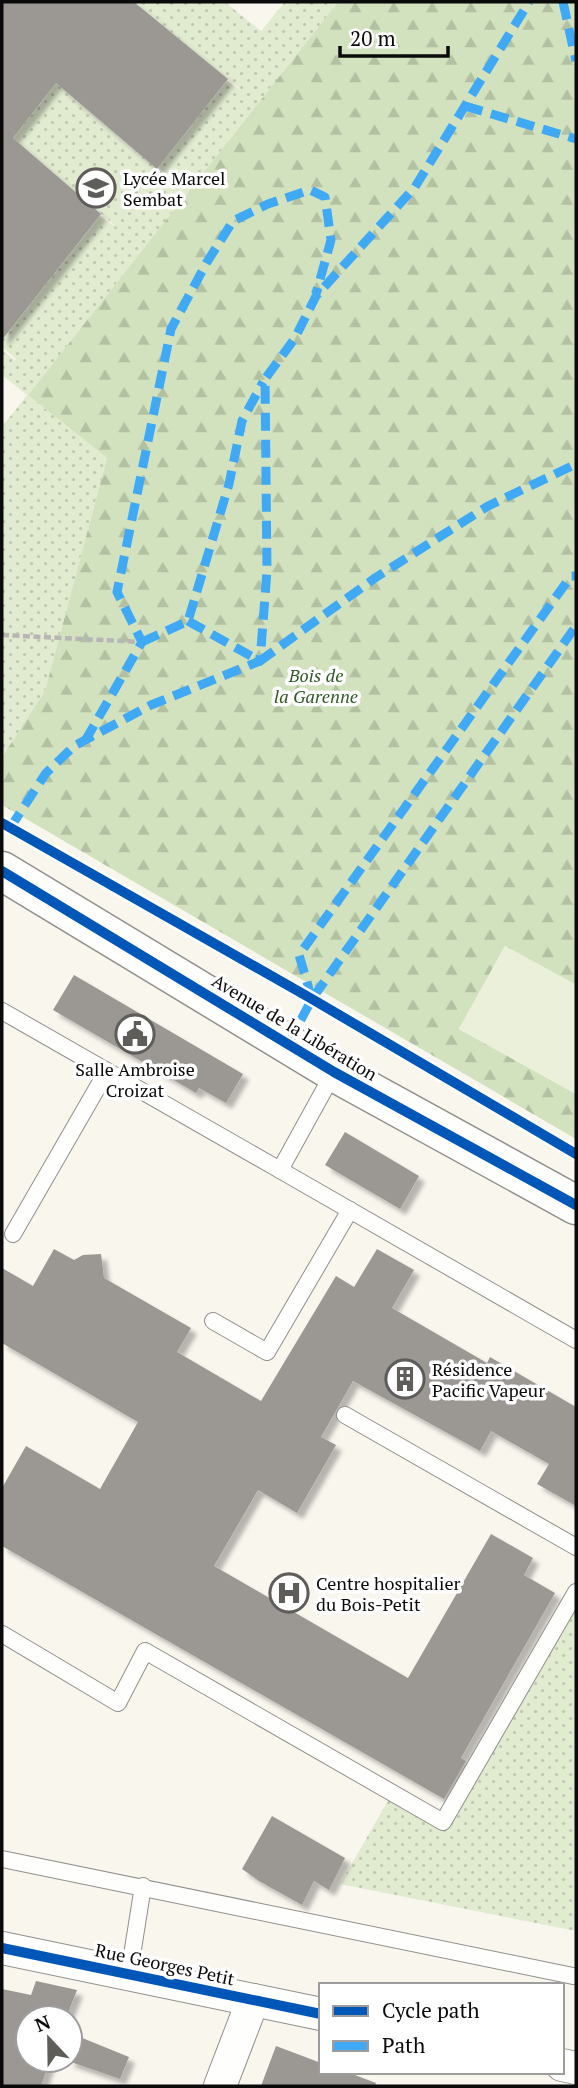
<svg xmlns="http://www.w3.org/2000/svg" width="578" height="2088" font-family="'PT Serif',serif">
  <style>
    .grass { fill: url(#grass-dots) }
    .forest { fill: url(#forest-firs) }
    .pitch { fill: #ebf0da }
    .building { fill: #9b9894; filter: url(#shadow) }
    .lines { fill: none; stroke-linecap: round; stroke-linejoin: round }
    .service-casing { stroke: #92908d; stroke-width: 18 }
    .minor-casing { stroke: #92908d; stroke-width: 34 }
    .tertiary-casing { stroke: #92908d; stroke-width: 41 }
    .path { stroke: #b7b6b5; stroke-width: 4.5; stroke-dasharray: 7 3.5; stroke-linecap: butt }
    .service { stroke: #fefefc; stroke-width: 16 }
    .minor { stroke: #fefefc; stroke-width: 32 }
    .tertiary { stroke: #fefefc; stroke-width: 38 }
    .quiet { stroke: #3fa9f5; stroke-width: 9; stroke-dasharray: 18 9; stroke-linecap: butt }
    .cycleway-casing { stroke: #fff; stroke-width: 15 }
    .cycleway { stroke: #0057b8; stroke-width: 10 }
    .labels { text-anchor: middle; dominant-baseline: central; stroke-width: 7; stroke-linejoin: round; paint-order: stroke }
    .poi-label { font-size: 18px; fill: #0a0a0a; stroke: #fff; text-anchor: start }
    .park-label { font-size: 18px; font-style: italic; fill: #2e5923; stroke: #fff }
    .street-label { font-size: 18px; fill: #0a0a0a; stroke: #fff }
  </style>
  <defs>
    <pattern id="grass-dots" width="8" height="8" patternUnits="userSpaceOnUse" patternTransform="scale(1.75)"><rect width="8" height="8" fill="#e1ebd0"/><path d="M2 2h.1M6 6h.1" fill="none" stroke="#c0c8b1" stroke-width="1.8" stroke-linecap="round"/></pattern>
    <pattern id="forest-firs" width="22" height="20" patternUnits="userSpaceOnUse" patternTransform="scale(1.75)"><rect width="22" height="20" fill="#d2e2bf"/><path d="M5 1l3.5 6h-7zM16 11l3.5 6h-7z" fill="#b3c1a3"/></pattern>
    <filter id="shadow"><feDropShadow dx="6" dy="6" stdDeviation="2" flood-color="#0004"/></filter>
  </defs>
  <rect width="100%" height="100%" fill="#f9f6ee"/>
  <!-- grass -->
  <g class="grass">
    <polygon points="134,2 225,2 261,31 285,2 338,2 28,395 107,458 45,691 2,757 2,427 27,395 2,375 2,350 15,360 16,359 2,347 2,340 100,216 119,229 13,138 56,83 172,181 158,167 227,81 243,91"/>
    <polygon points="576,1605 576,1931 340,1884 389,1799 446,1829"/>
  </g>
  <!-- forest -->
  <polygon class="forest" points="338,2 576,2 576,985 505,946 459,1029 576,1094 576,1139 2,805 2,757 45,691 107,458 28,395"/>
  <!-- pitch -->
  <polygon class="pitch" points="505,946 576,985 576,1094 459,1029"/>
  <!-- building -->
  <g class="building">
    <polygon points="2,2 134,2 228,79 157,169 56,83 13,138 101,214 2,340"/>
    <polygon points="74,975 243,1074 226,1103 199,1088 196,1093 53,1010"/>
    <polygon points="345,1132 419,1176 400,1209 325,1165"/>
    <polygon points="54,1249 74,1260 83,1255 101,1254 104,1278 191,1328 177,1352 261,1401 336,1276 354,1287 377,1249 414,1270 392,1308 487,1363 490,1357 576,1407 576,1506 537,1484 549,1464 491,1431 480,1451 353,1381 321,1437 336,1445 297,1513 258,1490 214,1566 408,1678 491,1534 533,1558 524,1575 555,1593 461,1758 466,1761 444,1799 2,1546 2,1488 26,1446 100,1489 138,1422 2,1343 2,1268 33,1286"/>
    <polygon points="272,1816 345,1858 329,1890 314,1881 302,1905 259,1881 242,1869"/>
    <polygon points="36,1981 77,1990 66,2018 28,2018 28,2060 50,2060 41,2086 2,2086 2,1989 31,1995"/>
    <polygon points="70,2033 129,2057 120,2079 65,2060 70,2060"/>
    <polygon points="276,2046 321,2063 321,2072 347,2072 376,2083 375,2086 261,2086"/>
  </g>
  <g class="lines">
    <!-- service casing -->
    <g class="service-casing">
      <g id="service">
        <polyline points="2,1011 280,1170 334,1072"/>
        <polyline points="280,1170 576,1340"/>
        <polyline points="13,1234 107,1071"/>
        <polyline points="213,1321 267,1352 350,1210"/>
        <polyline points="345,1415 576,1547"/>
        <polyline points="2,1634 118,1703 145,1651 443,1822 576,1592"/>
        <polyline points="2,1859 573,1976"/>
        <polyline points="129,1974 143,1886"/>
      </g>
    </g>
    <!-- minor casing -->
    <g class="minor-casing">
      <g id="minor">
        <polyline points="2,1948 321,2014"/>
        <polyline points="562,2065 576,2068"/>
        <polyline points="220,2086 253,2000"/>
      </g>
    </g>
    <!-- tertiary casing -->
    <g class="tertiary-casing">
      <polyline id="tertiary" points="2,871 334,1072 576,1205"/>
    </g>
    <!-- path -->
    <g class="path">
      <polyline points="2,635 142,642"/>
      <polyline points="2,823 312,999 576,1154"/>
    </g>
    <!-- service -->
    <use href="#service" class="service"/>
    <!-- minor -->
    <use href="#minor" class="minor"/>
    <!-- tertiary -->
    <use href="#tertiary" class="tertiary"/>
    <!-- quiet -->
    <g class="quiet">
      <polyline points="563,2 576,61"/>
      <polyline points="465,106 576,139"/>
      <polyline points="188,621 260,661 375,578 488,506 576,464"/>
      <polyline points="142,642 188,621 229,484 242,421 263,382"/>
      <polyline points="85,741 142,642 117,592 171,329 207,262 233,221 268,204 310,190 325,197 331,240 316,294"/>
      <polyline points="10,828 46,773 74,746 151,705 260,661 267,571 265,379 295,338 316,296 415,187 529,2"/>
      <polyline points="312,999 299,955 571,576 576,576"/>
      <polyline points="288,1044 312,999 576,626"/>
    </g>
    <!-- cycleway casing -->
    <g class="cycleway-casing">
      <g id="cycleway">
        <polyline points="2,823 312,999 576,1154"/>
        <polyline points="2,871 334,1072 576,1205"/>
        <polyline points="2,1948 321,2014"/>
      </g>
    </g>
    <!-- cycleway -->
    <use href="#cycleway" class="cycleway"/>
  </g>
  <!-- icons -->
  <defs>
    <g id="school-ring" transform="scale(2.0125)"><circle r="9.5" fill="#fff" stroke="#5e5d5a" stroke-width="1.5"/><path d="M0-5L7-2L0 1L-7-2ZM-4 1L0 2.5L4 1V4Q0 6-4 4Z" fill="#5e5d5a"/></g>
    <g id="civic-ring" transform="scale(2.0125)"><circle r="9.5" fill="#fff" stroke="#5e5d5a" stroke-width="1.5"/><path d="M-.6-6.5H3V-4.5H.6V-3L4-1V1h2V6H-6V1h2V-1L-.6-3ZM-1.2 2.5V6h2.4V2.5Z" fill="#5e5d5a"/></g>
    <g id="building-ring" transform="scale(2.0125)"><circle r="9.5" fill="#fff" stroke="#5e5d5a" stroke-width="1.5"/><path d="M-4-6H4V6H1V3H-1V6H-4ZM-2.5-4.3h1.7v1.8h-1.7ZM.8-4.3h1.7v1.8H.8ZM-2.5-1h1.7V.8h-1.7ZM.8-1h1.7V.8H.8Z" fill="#5e5d5a"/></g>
    <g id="hospital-ring" transform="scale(2.0125)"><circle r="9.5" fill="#fff" stroke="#5e5d5a" stroke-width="1.5"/><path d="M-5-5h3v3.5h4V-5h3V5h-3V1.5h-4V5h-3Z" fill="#5e5d5a"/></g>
  </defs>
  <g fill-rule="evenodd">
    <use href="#school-ring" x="96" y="188"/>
    <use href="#civic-ring" x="135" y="1034"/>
    <use href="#building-ring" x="405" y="1379"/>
    <use href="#hospital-ring" x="289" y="1593"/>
  </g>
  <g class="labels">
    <!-- poi labels -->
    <g class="poi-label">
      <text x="123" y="178">Lycée Marcel<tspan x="123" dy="21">Sembat</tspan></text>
      <text x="135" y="1069" text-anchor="middle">Salle Ambroise<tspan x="135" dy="21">Croizat</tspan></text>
      <text x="432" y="1369">Résidence<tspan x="432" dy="21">Pacific Vapeur</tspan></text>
      <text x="316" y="1583">Centre hospitalier<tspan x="316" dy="21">du Bois-Petit</tspan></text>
    </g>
    <!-- park labels -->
    <g class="park-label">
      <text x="316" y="675">Bois de<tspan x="316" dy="21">la Garenne</tspan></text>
    </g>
    <!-- street labels -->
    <g class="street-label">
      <text transform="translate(295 1027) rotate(31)">Avenue de la Libération</text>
      <text transform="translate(165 1964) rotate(12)">Rue Georges Petit</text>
    </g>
  </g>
  <!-- border -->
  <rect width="578" height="2088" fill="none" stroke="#0a0a0a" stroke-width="7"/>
  <!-- legend -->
  <rect x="319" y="1983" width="245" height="91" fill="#ffffff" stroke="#9d9d9d" stroke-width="2"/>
  <rect x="333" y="2006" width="35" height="10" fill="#0057b8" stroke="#9d9d9d" stroke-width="2"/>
  <text x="382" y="2018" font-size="21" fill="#0a0a0a">Cycle path</text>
  <rect x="333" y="2041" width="35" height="10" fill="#3fa9f5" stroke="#9d9d9d" stroke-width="2"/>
  <text x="382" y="2053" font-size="21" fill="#0a0a0a">Path</text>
  <!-- north arrow -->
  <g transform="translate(49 2039) rotate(338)"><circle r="33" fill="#ffffff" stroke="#9d9d9d" stroke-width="2"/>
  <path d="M0-5L12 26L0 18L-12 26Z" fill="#5e5d5a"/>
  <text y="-10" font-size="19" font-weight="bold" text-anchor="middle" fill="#0a0a0a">N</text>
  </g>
  <!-- scale -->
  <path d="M340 46v10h108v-10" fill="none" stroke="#0a0a0a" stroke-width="3.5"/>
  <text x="350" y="46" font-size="21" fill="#0a0a0a" stroke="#ffffff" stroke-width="5" paint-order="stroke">20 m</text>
</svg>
